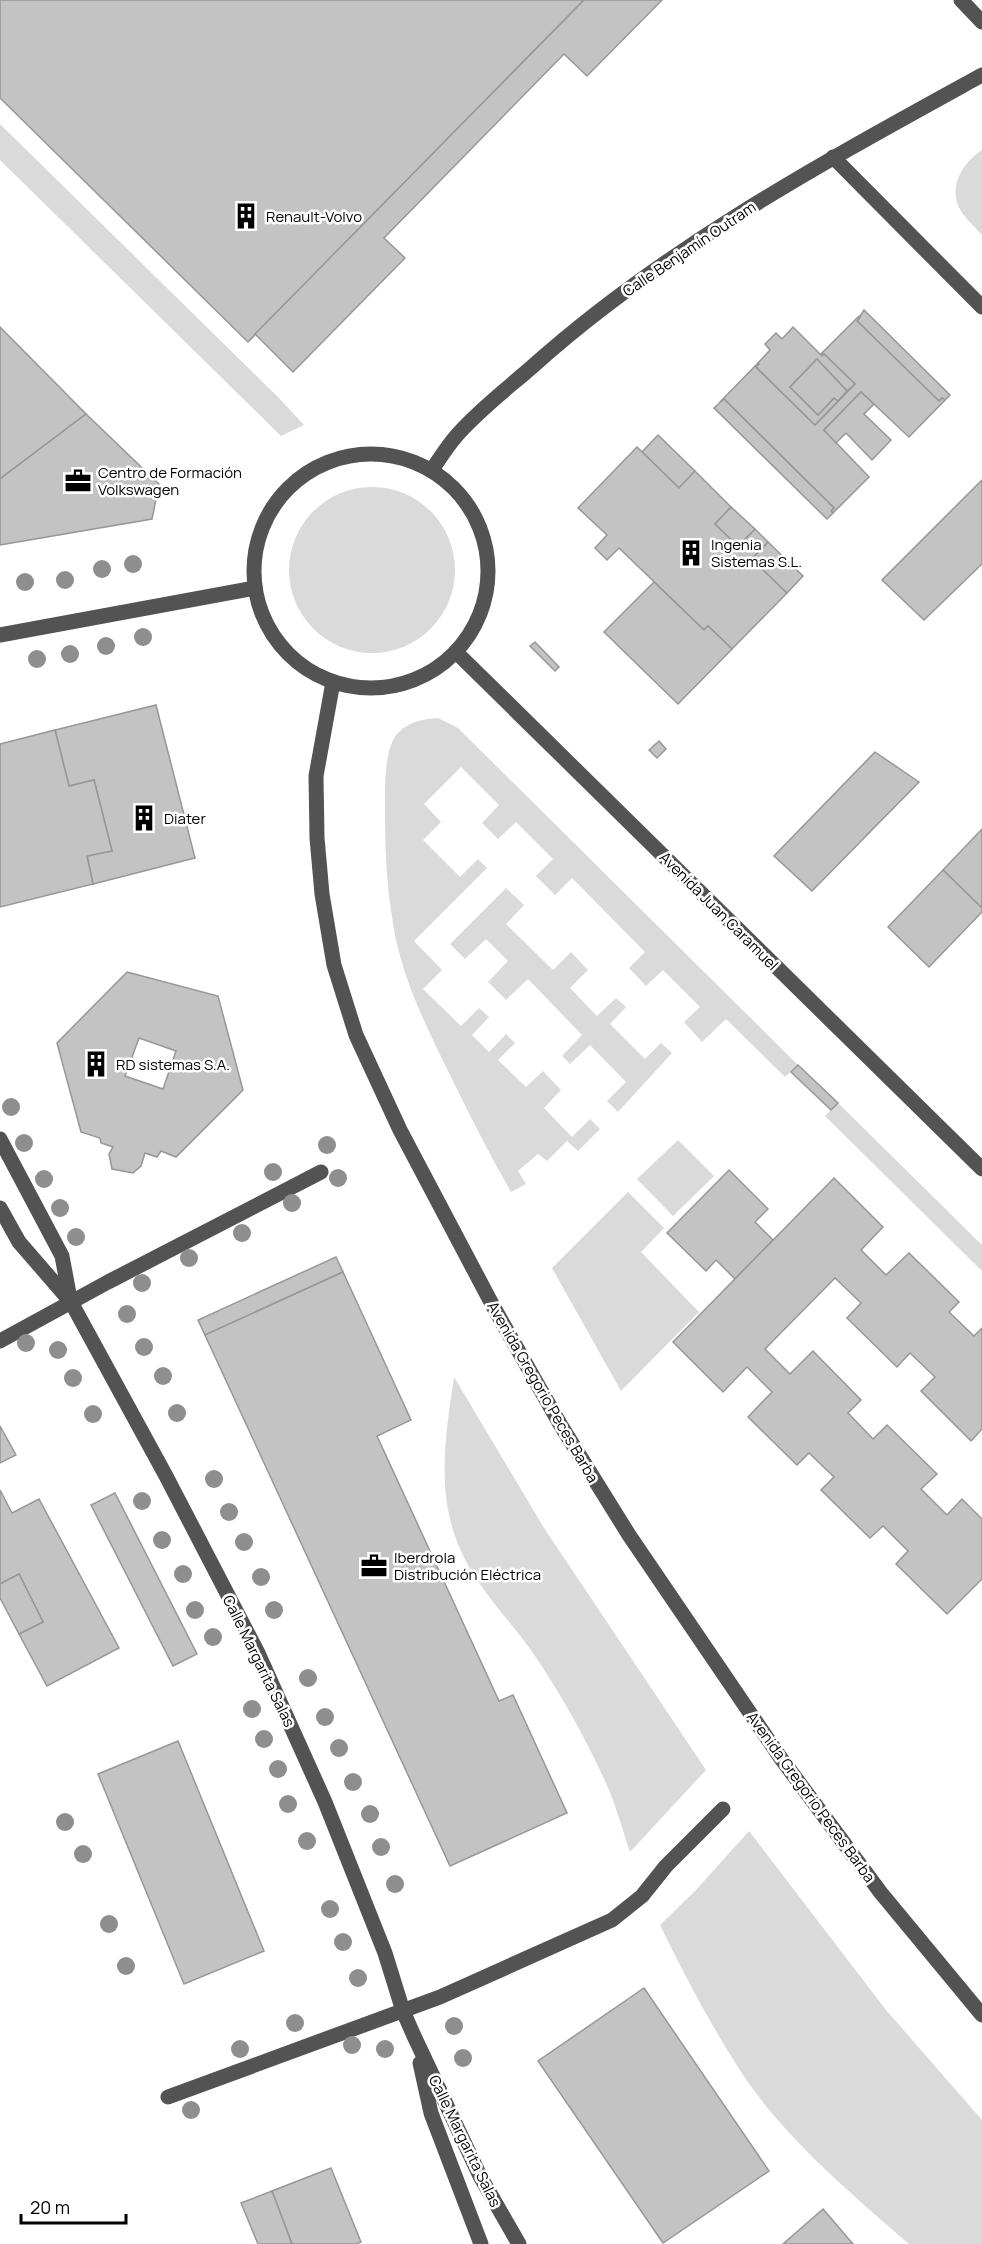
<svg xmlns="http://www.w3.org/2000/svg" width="982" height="2244" font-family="Manrope,sans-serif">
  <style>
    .green { fill: #dadada }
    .building { fill: #c3c3c3; stroke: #979797; stroke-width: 1.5; fill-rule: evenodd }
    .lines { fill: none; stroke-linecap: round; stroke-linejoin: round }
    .minor { stroke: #535353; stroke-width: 15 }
    .tree { fill: #8e8e8e }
    .labels { text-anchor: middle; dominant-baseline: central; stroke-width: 5; stroke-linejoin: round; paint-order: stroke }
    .poi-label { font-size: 15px; fill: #000; stroke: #fff; text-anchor: start }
    .street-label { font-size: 15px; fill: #000; stroke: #fff }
  </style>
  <rect width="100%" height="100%" fill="#fff"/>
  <!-- green -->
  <g class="green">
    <polygon points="0,124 277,396 304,425 281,436 0,160"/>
    <path d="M982,150V235C976,228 968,221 963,214C946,190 961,164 982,150Z"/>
    <circle cx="372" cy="570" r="83"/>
    <path d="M438,718L458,728L798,1065L785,1077L726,1019L702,1042L684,1022L700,1007L663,970L646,986L629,968L645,952L572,878L555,895L536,876L553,859L516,822L498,839L482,823L499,805L461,767L424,804L441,822L423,840L460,877L478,859L487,868L414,941L442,970L423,989L461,1026L479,1008L489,1017L472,1035L489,1052L506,1034L515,1043L498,1060L526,1087L543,1071L561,1090L544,1108L572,1137L590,1119L600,1129L578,1151L567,1141L547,1161L538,1154L518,1171L526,1184L511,1192C490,1155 471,1118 452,1079C428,1030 401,978 393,923C386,884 385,844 385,805C385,786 384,744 400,731C411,721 424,719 438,718Z"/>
    <polygon points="506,888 524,905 506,924 553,970 571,952 588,970 570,988 597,1016 616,998 626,1007 610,1024 645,1059 661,1043 672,1053 618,1112 607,1101 626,1082 590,1045 570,1064 562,1056 582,1035 528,979 506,1000 488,982 508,961 486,939 465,959 450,944"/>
    <polygon points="838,1103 982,1245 982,1271 825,1116"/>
    <polygon points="678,1140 714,1176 673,1216 637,1179"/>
    <polygon points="628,1192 664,1228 641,1252 699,1312 621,1391 552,1268"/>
    <path d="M454,1377L544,1528L706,1770L630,1852C622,1829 616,1805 606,1783C586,1739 562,1696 535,1656C509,1618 475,1587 458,1544C436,1491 446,1431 454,1377Z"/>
    <path d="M749,1831L886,2010L982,2120V2244H909C853,2195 794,2146 750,2085C715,2034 687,1980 660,1925L696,1890Z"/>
  </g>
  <!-- building -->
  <g class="building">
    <polygon points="0,0 584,0 248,342 0,98"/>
    <polygon points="584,0 662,0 587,76 564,54 384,238 405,258 293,372 255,334"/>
    <polygon points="864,310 950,395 945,400 942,398 939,401 857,321"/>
    <polygon points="859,316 860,317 857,321 939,401 942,398 945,400 909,437 861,392 824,430 869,477 833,513 831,511 834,508 724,399 721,403 720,402 758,363 759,364 756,367 815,425 855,384 824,354 822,356 821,354"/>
    <polygon points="0,327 86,414 0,479"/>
    <polygon points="793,327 822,356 824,354 855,384 847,391 817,359 790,387 818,415 834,398 838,401 815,425 756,367 759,364 758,363 770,350 765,344 776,333 782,339"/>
    <polygon points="817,359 847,391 838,401 834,398 818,415 790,387"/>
    <polygon points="861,392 874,404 864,414 891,440 872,460 846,433 836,443 824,430"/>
    <polygon points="724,399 834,508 831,511 833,513 827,519 714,408"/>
    <polygon points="86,414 159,484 152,519 0,545 0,479"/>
    <polygon points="658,435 695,471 679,488 642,452"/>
    <polygon points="637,447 679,488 695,471 731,507 715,524 738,546 755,529 768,542 752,559 787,593 732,649 708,626 704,630 619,548 607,560 595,548 607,535 578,508"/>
    <polygon points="982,480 982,564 924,620 882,580"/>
    <polygon points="731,507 755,529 738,546 715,524"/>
    <polygon points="768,542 803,576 787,593 752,559"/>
    <polygon points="654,582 704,630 708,626 732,649 678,704 604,632"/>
    <polygon points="535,642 559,667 555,671 530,646"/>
    <polygon points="156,705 195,858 93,884 87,856 112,851 94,780 69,786 55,730"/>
    <polygon points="55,730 69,786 94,780 112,851 87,856 93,884 0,907 0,744"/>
    <polygon points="659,741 666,749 657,758 649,750"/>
    <polygon points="875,752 919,782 812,891 774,856"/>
    <polygon points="982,829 982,908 943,870"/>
    <polygon points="943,870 982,908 982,912 929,967 888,927"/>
    <path d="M127,972L218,996L243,1090L176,1157L161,1151L157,1157L145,1153L141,1166L133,1173L112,1169L109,1154L113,1147L101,1143L100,1138L81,1132L57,1043ZM139,1038L176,1051L163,1089L125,1076Z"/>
    <polygon points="798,1065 838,1103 831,1110 791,1072"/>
    <polygon points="729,1170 768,1209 755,1222 773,1240 735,1279 716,1260 706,1271 667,1233"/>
    <polygon points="834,1178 883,1227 861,1250 886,1275 909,1253 959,1302 949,1312 974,1336 982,1328 982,1429 971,1441 921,1391 935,1377 910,1353 897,1367 847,1318 861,1303 835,1278 765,1349 790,1374 813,1351 861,1400 848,1413 873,1439 887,1425 937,1474 921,1489 947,1515 962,1499 982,1519 982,1579 947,1614 896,1564 908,1551 883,1526 870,1538 821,1490 834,1477 809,1453 797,1465 748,1417 772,1392 747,1367 723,1392 673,1342"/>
    <polygon points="336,1257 343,1272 205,1335 198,1320"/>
    <polygon points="343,1272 411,1420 377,1436 499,1701 513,1695 567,1813 450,1866 205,1335"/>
    <polygon points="0,1426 16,1455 0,1463"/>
    <polygon points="0,1490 12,1513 39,1499 119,1648 47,1686 19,1634 43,1622 19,1574 0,1584"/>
    <polygon points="115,1493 197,1654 173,1666 91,1505"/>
    <polygon points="19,1574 43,1622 19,1634 0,1598 0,1584"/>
    <polygon points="178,1741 264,1951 184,1984 98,1774"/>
    <polygon points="644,1988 769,2171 663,2243 538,2061"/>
    <polygon points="331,2168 361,2242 356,2244 292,2244 272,2191"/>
    <polygon points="272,2191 292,2244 258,2244 241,2203"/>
    <polygon points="823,2209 853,2244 783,2244"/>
  </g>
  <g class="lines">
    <!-- minor -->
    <g class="minor">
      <polyline points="961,0 982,22"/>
      <polyline points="833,157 982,307"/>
      <circle cx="371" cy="571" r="117"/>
      <path d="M432,470C440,458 448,445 458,434C480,409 508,388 533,366C666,247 826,161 982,75"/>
      <polyline points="0,635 255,588"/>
      <polyline points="456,652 982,1169"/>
      <polyline points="333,682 316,776 317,838 322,894 334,965 356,1035 400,1130 493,1306 560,1424 629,1535 780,1757 881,1893 982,2015"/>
      <polyline points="0,1139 62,1256 70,1299"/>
      <polyline points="0,1208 19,1242 71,1302 166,1476 258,1653 325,1802 385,1953 403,2011 414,2036 480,2176 519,2244"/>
      <polyline points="0,1341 108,1282 321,1172"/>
      <polyline points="420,2063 431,2113 481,2244"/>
      <polyline points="168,2097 440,1997 612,1920 642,1896 666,1866 723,1809"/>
    </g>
  </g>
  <!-- trees -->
  <g class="tree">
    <circle cx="133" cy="564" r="9"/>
    <circle cx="102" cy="569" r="9"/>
    <circle cx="65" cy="580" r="9"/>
    <circle cx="25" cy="582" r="9"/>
    <circle cx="143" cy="637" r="9"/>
    <circle cx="106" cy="646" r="9"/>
    <circle cx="70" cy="654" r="9"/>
    <circle cx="37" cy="659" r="9"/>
    <circle cx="11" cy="1107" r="9"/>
    <circle cx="24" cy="1143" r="9"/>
    <circle cx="327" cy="1145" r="9"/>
    <circle cx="273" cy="1172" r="9"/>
    <circle cx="338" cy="1178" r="9"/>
    <circle cx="44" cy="1179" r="9"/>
    <circle cx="292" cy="1203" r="9"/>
    <circle cx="60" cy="1208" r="9"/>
    <circle cx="242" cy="1233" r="9"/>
    <circle cx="76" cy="1237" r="9"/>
    <circle cx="189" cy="1258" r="9"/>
    <circle cx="142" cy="1283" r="9"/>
    <circle cx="127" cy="1314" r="9"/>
    <circle cx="26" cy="1343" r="9"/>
    <circle cx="144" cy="1347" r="9"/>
    <circle cx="58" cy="1350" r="9"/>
    <circle cx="163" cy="1376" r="9"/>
    <circle cx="73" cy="1378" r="9"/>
    <circle cx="177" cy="1413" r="9"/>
    <circle cx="93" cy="1414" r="9"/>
    <circle cx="214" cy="1479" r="9"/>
    <circle cx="142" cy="1501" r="9"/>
    <circle cx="229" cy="1512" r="9"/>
    <circle cx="162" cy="1540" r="9"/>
    <circle cx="244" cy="1542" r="9"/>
    <circle cx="183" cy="1574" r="9"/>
    <circle cx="261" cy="1577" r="9"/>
    <circle cx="195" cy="1610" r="9"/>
    <circle cx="274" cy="1610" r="9"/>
    <circle cx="213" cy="1637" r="9"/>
    <circle cx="308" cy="1678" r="9"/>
    <circle cx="252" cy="1709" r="9"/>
    <circle cx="325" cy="1717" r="9"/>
    <circle cx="264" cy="1739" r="9"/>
    <circle cx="339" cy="1748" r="9"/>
    <circle cx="278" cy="1769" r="9"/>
    <circle cx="353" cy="1782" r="9"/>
    <circle cx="288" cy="1804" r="9"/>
    <circle cx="370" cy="1814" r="9"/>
    <circle cx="65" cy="1822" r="9"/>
    <circle cx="307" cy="1841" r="9"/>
    <circle cx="381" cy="1847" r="9"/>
    <circle cx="83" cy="1854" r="9"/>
    <circle cx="395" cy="1884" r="9"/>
    <circle cx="330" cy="1909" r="9"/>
    <circle cx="109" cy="1924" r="9"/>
    <circle cx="343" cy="1942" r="9"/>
    <circle cx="126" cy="1966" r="9"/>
    <circle cx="358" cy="1978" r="9"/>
    <circle cx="295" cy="2023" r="9"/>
    <circle cx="454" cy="2026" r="9"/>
    <circle cx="352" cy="2045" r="9"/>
    <circle cx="240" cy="2049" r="9"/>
    <circle cx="385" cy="2049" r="9"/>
    <circle cx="463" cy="2058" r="9"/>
    <circle cx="191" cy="2110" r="9"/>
  </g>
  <!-- icons -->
  <defs>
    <g id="building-bare" transform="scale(2.07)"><path d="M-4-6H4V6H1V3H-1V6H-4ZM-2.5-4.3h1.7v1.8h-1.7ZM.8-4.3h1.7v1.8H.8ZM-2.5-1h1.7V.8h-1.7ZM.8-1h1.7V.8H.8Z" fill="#000" stroke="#fff" stroke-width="2.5" paint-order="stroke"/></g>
    <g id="office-bare" transform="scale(2.07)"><path d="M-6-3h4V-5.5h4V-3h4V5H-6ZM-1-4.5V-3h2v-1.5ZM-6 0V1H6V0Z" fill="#000" stroke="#fff" stroke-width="2.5" paint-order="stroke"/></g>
  </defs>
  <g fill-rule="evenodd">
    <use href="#building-bare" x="246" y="216"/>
    <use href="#office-bare" x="78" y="481"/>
    <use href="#building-bare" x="691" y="553"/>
    <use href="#building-bare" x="144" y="818"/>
    <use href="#building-bare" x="96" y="1064"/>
    <use href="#office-bare" x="374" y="1566"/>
  </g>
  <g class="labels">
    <!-- poi labels -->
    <g class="poi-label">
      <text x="266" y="216">Renault-Volvo</text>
      <text x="98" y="472">Centro de Formación<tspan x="98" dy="17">Volkswagen</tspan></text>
      <text x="711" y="544">Ingenia<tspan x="711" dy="17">Sistemas S.L.</tspan></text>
      <text x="164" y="818">Diater</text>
      <text x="116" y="1064">RD sistemas S.A.</text>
      <text x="394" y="1557">Iberdrola<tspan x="394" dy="17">Distribución Eléctrica</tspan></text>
    </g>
    <!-- street labels -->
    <g class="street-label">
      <text transform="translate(689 249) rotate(-34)">Calle Benjamín Outram</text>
      <text transform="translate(719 911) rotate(45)">Avenida Juan Caramuel</text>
      <text transform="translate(543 1392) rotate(60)">Avenida Gregorio Peces Barba</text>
      <text transform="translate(259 1661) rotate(64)">Calle Margarita Salas</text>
      <text transform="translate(811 1797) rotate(54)">Avenida Gregorio Peces Barba</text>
      <text transform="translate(465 2141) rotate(64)">Calle Margarita Salas</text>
    </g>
  </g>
  <!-- scale -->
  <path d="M21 2214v9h105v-9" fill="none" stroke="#000000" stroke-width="3"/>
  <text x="30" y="2214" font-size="18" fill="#000000" stroke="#ffffff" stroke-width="4.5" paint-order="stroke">20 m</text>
</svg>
